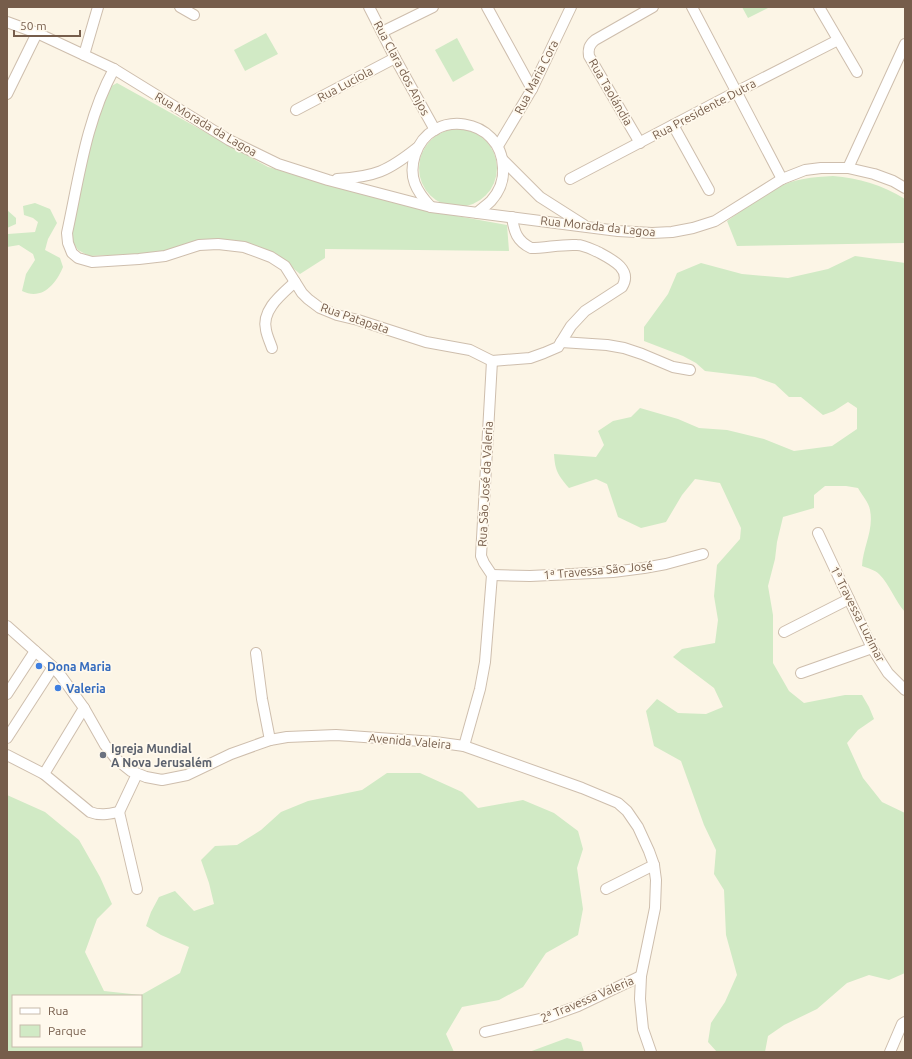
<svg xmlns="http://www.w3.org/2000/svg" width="912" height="1059" font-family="Ubuntu,sans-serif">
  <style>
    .green { fill: #d1eac5; fill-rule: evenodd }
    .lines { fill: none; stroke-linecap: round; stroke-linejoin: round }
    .minor-casing { stroke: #cebead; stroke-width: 12 }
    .minor { stroke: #fff; stroke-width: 10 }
    .shop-dot { fill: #3f7fe0; stroke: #fff9ed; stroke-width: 1.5 }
    .worship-dot { fill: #6b7280; stroke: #fff9ed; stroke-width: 1.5 }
    .labels { text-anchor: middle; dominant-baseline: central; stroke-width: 3.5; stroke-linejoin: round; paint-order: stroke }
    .street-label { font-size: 12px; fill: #765d4b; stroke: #fff9ed }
    .shop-label { font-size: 12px; font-weight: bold; fill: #366cbe; stroke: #fff9ed; text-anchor: start }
    .worship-label { font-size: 12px; font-weight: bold; fill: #5b616d; stroke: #fff9ed; text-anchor: start }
  </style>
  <rect width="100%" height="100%" fill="#fcf5e6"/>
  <!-- green -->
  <g class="green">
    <polygon points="742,7 770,7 748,18"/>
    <polygon points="266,33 278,54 245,71 234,50"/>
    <polygon points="457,38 474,70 453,82 435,50"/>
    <polygon points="117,83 268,167 446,214 507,225 509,251 325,249 325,258 300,274 276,254 241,244 165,253 89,256 78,250 71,240 71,234 95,125 106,89"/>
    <circle cx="458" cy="168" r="39"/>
    <path d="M833,176C859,178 882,185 905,199V243L737,246L727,221C743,210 759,197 776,188C793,179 813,177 833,176Z"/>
    <path d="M35,203L50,209L57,223L48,239L45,250L60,258L63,267C56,284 42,301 22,291L26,274L35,260L33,254L19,245L7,247V231L8,234L35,232L38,222L33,218L24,215L23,206Z"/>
    <polygon points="7,210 16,218 16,224 7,228"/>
    <path d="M855,256L905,263V612C895,601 890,585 879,574C875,570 867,568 862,566C863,547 874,530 870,510C869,503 862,495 858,488L846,486H825L814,495V508L783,517L777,542L775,559L768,586L773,615V663L789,691L804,703L845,695H862L869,707L874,719L858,730L847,743L863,778L882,802L905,813V973L889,980L869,975L847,983L817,1009L784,1025L768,1036L765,1052H717L708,1042L711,1023L725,1002L737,975L726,935L724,890L714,874L716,850L704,825L681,761L654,746L646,711L657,699L678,713L706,714L723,707L714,688L673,657L682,649L715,643L718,620L714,596L717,565L740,539L741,528L720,483L695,479L682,495L666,522L641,528L618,517L607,484L596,479L569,488C558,475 555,471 554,454L596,457L604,445L598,431L613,421L631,417L640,408L678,419L699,428L727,430L764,439L794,451L832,446L857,429V408L848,402L834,411L823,415L801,397H789L775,384L755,377L705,371L696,363L683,356L644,341V327L668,294L677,273L701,263L742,274L788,278L828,269Z"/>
    <path d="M387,773H420L462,792L478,808L523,800L554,813L578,831L583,849L577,868L583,909L578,935L546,953L523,987L499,1000L462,1007L446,1034L454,1052H7V795L45,812L79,840L100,877L112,904L97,919L85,952L104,991L141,995L180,973L189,947L161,935L146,926L151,912L159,897L175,891L194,911L214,904L209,883L201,860L215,846L237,845L261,830L281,812L308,801L362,790ZM13,996H141V1046H13Z"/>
    <polygon points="567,1038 581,1042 584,1052 529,1052"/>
  </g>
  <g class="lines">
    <!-- minor casing -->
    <g class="minor-casing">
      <g id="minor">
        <polyline points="180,7 194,15"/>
        <polyline points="369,7 395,58 435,130"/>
        <polyline points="487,7 532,89"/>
        <polyline points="692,7 782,179"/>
        <polyline points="819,7 857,72"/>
        <polyline points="7,22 37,33 114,69 229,140 278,164 328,180 431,207 618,231 652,233 672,232 693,228 715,221 782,179 805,170 821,168 848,168 874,174 893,181 905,188"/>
        <polyline points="382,32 433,7"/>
        <polyline points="84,55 98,7"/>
        <path d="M114,69C86,120 79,178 67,233L68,243L72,253L78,258L92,262L139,259L165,256L199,245L218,244L244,247L271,257L285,266L302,293L308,299L320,308L337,315L358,320L426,342L470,350L492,361L530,358L544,353L558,347L571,326L585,311L622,287C633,269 611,259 598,252C591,249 584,245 577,245C561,244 546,248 531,248C517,241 514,232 512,217"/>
        <polyline points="7,94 37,33"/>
        <polyline points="296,110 395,58"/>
        <polyline points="673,125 709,190"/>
        <path d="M640,143L589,56C588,49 589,45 595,40L653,7"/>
        <polyline points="498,146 532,89 571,7"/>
        <polyline points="503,160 540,197 584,225"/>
        <polyline points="848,168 905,44"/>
        <path d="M337,179C375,177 388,171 417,148"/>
        <polyline points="570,179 736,92 838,40"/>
        <path d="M431,207C416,191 408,177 415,155C430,107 502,117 503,168C504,180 499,192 491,201C487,205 481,209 477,213"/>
        <polyline points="561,342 607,345 624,348 642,354 673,367 690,370"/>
        <path d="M272,348C270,342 267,336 266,330C261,310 282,294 295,282"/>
        <polyline points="818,533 872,648 888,673 905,690"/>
        <polyline points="492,575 530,576 613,572 644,568 666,564 703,554"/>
        <polyline points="7,626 53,667 61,676 84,708 105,745 116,759 131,771 146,777 162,780 187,775 231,754 270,740 287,737 336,735 435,742 464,746 582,788 618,803 627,811 638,827 649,851 654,865 656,880 655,908 641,976 640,999 643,1029 651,1052"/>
        <polyline points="784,632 849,599"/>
        <polyline points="256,653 262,699 270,740"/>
        <polyline points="801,673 872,648"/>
        <polyline points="7,694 35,651"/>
        <polyline points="7,738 53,667"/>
        <polyline points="464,746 480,689 485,662 492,575 484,563 481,556 492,361"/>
        <path d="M7,755L44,774L90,812C100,816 109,814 119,812"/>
        <polyline points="44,774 84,708"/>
        <polyline points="119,812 137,889"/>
        <polyline points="119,812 137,774"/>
        <polyline points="606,889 654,865"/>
        <polyline points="485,1032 548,1017 578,1006 641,976"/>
        <polyline points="890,1052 902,1024 905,1022"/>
      </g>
    </g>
    <!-- minor -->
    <use href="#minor" class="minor"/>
  </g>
  <!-- markers -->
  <g class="shop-dot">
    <circle cx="39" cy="666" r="4"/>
    <circle cx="58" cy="688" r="4"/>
  </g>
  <circle class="worship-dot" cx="103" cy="755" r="4"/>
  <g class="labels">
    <!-- street labels -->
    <g class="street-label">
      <text transform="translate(402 68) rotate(62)">Rua Clara dos Anjos</text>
      <text transform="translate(536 77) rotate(-63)">Rua Maria Cora</text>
      <text transform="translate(345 84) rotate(-28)">Rua Luciola</text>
      <text transform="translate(611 92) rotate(60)">Rua Taolándia</text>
      <text transform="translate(704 109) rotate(-28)">Rua Presidente Dutra</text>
      <text transform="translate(206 124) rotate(30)">Rua Morada da Lagoa</text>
      <text transform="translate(598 226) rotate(6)">Rua Morada da Lagoa</text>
      <text transform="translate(355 318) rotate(19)">Rua Patapata</text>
      <text transform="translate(485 484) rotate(-87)">Rua São José da Valeria</text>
      <text transform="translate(598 570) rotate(-5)">1ª Travessa São José</text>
      <text transform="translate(858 614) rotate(63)">1ª Travessa Luzimar</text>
      <text transform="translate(410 741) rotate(5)">Avenida Valeira</text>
      <text transform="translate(587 999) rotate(-23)">2ª Travessa Valeria</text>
    </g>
    <!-- shop labels -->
    <g class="shop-label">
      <text x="47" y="666">Dona Maria</text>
      <text x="66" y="688">Valeria</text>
    </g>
    <!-- worship labels -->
    <g class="worship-label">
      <text x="111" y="748">Igreja Mundial<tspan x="111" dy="14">A Nova Jerusalém</tspan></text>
    </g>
  </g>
  <!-- border -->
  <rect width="912" height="1059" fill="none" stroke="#765d4b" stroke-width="16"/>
  <!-- legend -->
  <rect x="12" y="995" width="130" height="52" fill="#fff9ed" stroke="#c8bbac"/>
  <rect x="20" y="1008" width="20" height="6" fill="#ffffff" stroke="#c8bbac"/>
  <text x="48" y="1015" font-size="12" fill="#765d4b">Rua</text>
  <rect x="20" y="1025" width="20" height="12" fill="#d1eac5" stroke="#c8bbac"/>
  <text x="48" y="1035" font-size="12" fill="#765d4b">Parque</text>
  <!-- scale -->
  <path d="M14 30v6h66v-6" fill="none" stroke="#765d4b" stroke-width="2"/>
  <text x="20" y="30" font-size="12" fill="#765d4b" stroke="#fff9ed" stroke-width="3" paint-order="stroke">50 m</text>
</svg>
